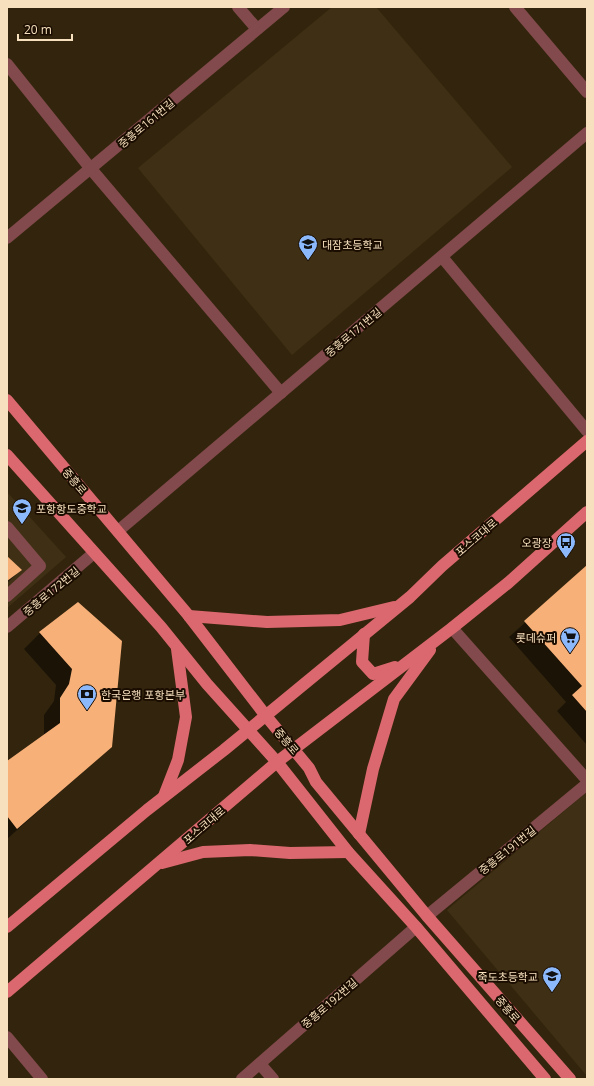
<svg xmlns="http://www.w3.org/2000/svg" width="594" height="1086" font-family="'Open Sans','Noto Sans KR',sans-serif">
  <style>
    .built { fill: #3f3015 }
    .shadow { fill: #0007 }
    .building { fill: #f8b079 }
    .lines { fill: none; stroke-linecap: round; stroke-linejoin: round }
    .minor { stroke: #824a4c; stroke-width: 12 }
    .major { stroke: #db686f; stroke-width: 12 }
    .labels { text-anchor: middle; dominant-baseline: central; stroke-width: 4; stroke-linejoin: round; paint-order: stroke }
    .street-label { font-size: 11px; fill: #f7e0bd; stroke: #1a0d00 }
    .poi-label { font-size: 11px; fill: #f7e0bd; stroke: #1a0d00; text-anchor: start }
  </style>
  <rect width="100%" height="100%" fill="#33250d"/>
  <!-- built -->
  <g class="built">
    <polygon points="332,7 376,7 512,167 292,355 138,168"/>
    <polygon points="7,492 66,557 7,608"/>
    <polygon points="587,792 587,1076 447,910"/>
  </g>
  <!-- shadow -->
  <g class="shadow">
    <polygon points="7,557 21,570 7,583"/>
    <polygon points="587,567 587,745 557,711 566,702 509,637"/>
    <polygon points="40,633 121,641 111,747 7,839 7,763 44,735 44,715 54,701 56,685 24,649"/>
  </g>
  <!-- building -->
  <g class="building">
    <polygon points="7,556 22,570 7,581"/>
    <polygon points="587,565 587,712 572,695 582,686 524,621"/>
    <polygon points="78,602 122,641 112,747 17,829 7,816 7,761 60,723 60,698 69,684 72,669 39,632"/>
  </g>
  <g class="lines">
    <!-- minor -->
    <g class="minor">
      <polyline points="238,7 257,29"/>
      <polyline points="515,7 587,92"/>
      <polyline points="7,64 91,169 281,393"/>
      <polyline points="7,238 284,7"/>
      <polyline points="442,257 587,431"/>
      <polyline points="7,527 40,566 7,596"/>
      <polyline points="118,531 587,133"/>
      <polyline points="7,627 94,553"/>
      <polyline points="452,628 587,780"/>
      <polyline points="427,916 587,784"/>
      <polyline points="7,1037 42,1079"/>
      <polyline points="260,1064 273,1079"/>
      <polyline points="242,1079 416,927"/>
    </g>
    <!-- major -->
    <g class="major">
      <polyline points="7,400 189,616 266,716 309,768 316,782 427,916 570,1079"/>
      <polyline points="7,455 161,627 207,684 277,762 348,852 416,927 545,1079"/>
      <polyline points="189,616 267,622 340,620 394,607"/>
      <polyline points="364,634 362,662 373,674 395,667"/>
      <polyline points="164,796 178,760 186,717 177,649"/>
      <polyline points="359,834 373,769 394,699 430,650"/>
      <polyline points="162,863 203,852 250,850 290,853 348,852"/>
      <polyline points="7,927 147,810 224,750 410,597 442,566 587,441"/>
      <polyline points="7,992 277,762 452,628 508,583 587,512"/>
    </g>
  </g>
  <!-- icons -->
  <defs>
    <g id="school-pin" transform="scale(1)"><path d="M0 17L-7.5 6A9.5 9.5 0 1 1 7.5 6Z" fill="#8cb9fc" stroke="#1a0d00"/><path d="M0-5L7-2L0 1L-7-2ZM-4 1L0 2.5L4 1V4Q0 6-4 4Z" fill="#111"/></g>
    <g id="bus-pin" transform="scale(1)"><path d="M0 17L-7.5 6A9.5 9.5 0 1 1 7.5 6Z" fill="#8cb9fc" stroke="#1a0d00"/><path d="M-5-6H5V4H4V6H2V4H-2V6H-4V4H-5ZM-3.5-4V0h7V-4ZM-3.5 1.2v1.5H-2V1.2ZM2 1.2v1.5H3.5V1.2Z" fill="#111"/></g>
    <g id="supermarket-pin" transform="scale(1)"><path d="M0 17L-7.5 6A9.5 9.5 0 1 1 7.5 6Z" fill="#8cb9fc" stroke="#1a0d00"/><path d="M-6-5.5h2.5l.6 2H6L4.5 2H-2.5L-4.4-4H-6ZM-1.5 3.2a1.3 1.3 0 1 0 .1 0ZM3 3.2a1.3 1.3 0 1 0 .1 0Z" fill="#111"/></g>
    <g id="bank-pin" transform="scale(1)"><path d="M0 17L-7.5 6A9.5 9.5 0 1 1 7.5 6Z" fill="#8cb9fc" stroke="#1a0d00"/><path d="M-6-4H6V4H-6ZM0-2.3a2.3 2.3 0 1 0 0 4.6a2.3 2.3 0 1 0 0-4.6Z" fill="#111"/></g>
  </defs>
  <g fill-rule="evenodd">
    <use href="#school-pin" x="308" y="244"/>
    <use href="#school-pin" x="22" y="508"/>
    <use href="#bus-pin" x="566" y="542"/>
    <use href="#supermarket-pin" x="570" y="637"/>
    <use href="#bank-pin" x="87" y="694"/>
    <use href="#school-pin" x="552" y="976"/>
  </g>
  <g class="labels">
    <!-- street labels -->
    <g class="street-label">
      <text transform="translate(146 123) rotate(-40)">중흥로161번길</text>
      <text transform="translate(353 332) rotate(-40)">중흥로171번길</text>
      <text transform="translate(75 481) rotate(50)">중흥로</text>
      <text transform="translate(476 537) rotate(-41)">포스코대로</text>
      <text transform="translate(51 591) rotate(-40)">중흥로172번길</text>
      <text transform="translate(287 741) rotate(50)">중흥로</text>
      <text transform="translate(204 825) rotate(-41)">포스코대로</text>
      <text transform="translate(507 850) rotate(-39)">중흥로191번길</text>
      <text transform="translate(329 1003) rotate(-41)">중흥로192번길</text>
      <text transform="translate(508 1009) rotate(49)">중흥로</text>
    </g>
    <!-- poi labels -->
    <g class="poi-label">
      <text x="322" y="244">대잠초등학교</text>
      <text x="36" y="508">포항항도중학교</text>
      <text x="552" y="542" text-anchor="end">오광장</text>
      <text x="556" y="637" text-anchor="end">롯데슈퍼</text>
      <text x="101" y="694">한국은행 포항본부</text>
      <text x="538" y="976" text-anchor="end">죽도초등학교</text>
    </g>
  </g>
  <!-- border -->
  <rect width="594" height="1086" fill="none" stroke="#f7e0bd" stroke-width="16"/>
  <!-- scale -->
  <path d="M18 34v6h54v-6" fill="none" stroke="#f7e0bd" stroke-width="2"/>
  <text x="24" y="34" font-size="12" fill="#f7e0bd" stroke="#1a0d00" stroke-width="3" paint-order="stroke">20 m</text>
</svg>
